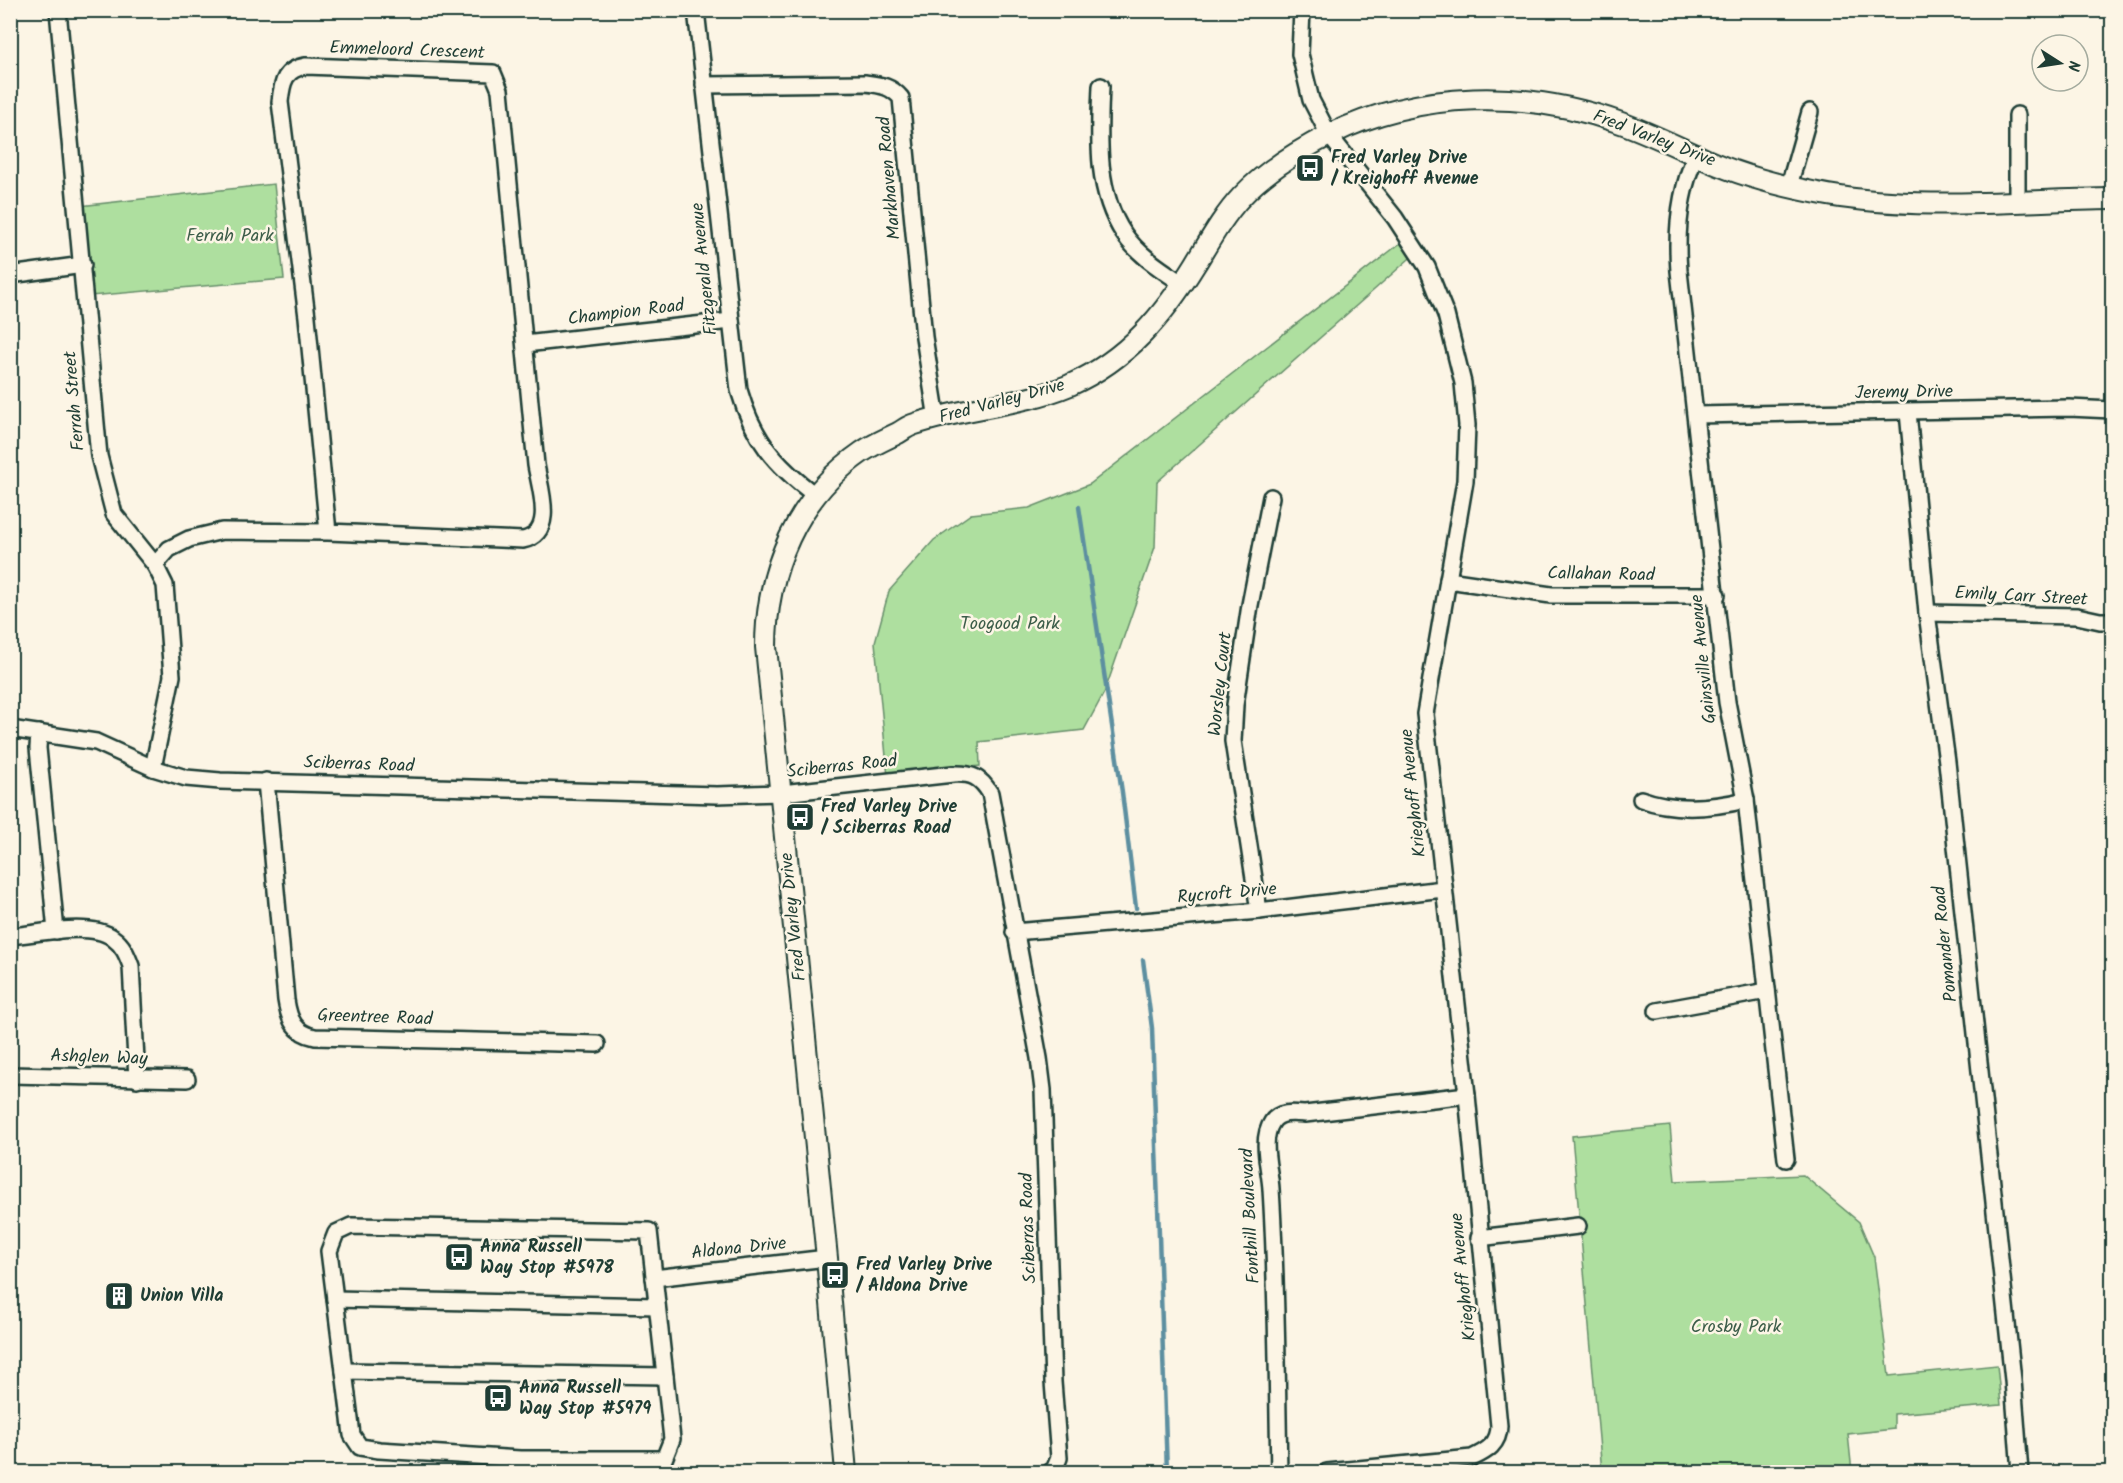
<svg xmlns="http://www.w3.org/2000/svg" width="2123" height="1483" font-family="Kalam,sans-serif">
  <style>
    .green { fill: #aedf9f; stroke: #668e6a; stroke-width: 1.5 }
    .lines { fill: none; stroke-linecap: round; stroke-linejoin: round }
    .stream { stroke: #5d8fa0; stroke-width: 4.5 }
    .minor-casing { stroke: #1f3d34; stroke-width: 20 }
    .tertiary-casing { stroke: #1f3d34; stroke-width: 24 }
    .minor { stroke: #fcf5e5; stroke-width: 15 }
    .tertiary { stroke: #fcf5e5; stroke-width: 20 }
    .labels { text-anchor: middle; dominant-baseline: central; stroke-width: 5; stroke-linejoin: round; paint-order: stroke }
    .street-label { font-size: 18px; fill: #1f3d34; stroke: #fcf5e5 }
    .poi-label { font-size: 18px; font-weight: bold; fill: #1f3d34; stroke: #fcf5e5; text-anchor: start }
    .park-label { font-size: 18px; fill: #3c5d49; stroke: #fcf5e5 }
  </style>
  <rect width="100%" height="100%" fill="#fcf5e5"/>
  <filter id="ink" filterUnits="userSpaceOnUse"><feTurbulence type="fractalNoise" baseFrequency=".0167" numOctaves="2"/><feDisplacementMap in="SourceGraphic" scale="12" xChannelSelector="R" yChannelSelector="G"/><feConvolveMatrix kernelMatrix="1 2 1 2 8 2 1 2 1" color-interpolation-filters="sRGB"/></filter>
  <g filter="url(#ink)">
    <!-- green -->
    <g class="green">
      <polygon points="274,184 284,279 90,296 80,206"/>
      <polygon points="1407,238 1417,252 1157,482 1155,547 1105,691 1084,730 979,742 980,766 888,777 875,642 889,591 934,540 971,514 1029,508 1090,484"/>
      <polygon points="1670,1126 1675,1181 1803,1175 1859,1222 1874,1257 1889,1376 1997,1365 2001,1405 1894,1414 1894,1429 1848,1434 1852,1472 1602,1472 1572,1136"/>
    </g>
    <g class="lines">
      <!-- stream -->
      <g class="stream">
        <polyline points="1079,507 1122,792 1136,908"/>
        <polyline points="1143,960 1152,1028 1167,1472"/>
      </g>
      <!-- minor casing -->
      <g class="minor-casing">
        <g id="minor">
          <polyline points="58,10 99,456 114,514 155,565 165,585 172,676 153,768"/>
          <path d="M696,10L739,390C753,439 775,465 815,495"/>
          <path d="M1302,10L1300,54L1311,100L1329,135L1395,218L1427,267L1446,315L1463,383L1467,425L1465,481L1425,714L1467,1095L1499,1426C1499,1444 1487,1451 1472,1458L1327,1472"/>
          <path d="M704,85L865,83C881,85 891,86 901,98L924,337L937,419"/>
          <path d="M1101,86C1099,136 1095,190 1124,234C1138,255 1162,270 1183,284"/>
          <path d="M1696,155C1679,192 1676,232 1679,271L1727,702L1746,800L1786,1159"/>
          <polyline points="1789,186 1810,112"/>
          <polyline points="2017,200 2017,115"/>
          <polyline points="10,275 83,265"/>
          <polyline points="525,344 731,321"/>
          <polyline points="1908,412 1927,613 1947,762 2013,1380 2020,1472"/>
          <polyline points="1696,415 2069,408 2112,410"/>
          <path d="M155,565L169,549L189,539L222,531L328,532L523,540C556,533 540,489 536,465L500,90L493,73L306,66C285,69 282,81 280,102L307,317L328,532"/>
          <polyline points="1448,580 1551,595 1717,595"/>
          <polyline points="1927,613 2077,616 2100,621 2112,621"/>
          <path d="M10,729L96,742L153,768L186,778L220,781L717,795L782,793L953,774C972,773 980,777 990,793L1039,1058L1043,1090L1053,1382L1059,1458L1054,1470L1050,1472"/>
          <polyline points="39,733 38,748 56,931"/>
          <path d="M266,781L286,1000C289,1020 295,1033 315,1037L597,1044"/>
          <path d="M1641,799C1673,811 1712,808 1746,800"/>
          <polyline points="1259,911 1233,741 1235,705 1250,605 1271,497"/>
          <polyline points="1014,932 1259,911 1443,889"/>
          <path d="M10,936C38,934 91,921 113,938C123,945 127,955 131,966L137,1079"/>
          <polyline points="1657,1011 1767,991"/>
          <polyline points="10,1075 187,1079"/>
          <polygon points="351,1226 649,1231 672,1439 664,1459 520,1459 379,1450 360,1447 352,1435 329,1251 336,1233"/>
          <polyline points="1479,1238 1578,1226"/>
          <polyline points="654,1278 827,1258"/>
          <polyline points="335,1299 657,1306"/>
          <polyline points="344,1371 665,1376"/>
          <path d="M1279,1472C1277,1378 1277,1283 1271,1189C1270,1169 1260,1140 1272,1122C1279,1111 1294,1113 1305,1114L1467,1095"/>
        </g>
      </g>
      <!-- tertiary casing -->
      <g class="tertiary-casing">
        <path id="tertiary" d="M846,1472L827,1258L766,647C766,570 797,497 862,452C874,444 886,439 898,433C905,429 905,428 912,425C963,407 1020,406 1070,385C1128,359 1164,315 1196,263C1210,240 1224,215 1242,196C1266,170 1298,151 1329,135C1420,90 1527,89 1621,123C1647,132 1671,144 1696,155C1736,175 1784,187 1828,195C1921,211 2019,200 2112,199"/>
      </g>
      <!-- minor -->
      <use href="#minor" class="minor"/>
      <!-- tertiary -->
      <use href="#tertiary" class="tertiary"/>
    </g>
  </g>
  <!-- icons -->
  <defs>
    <g id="bus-square" transform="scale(1.5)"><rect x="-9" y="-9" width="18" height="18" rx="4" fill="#1f3d34" stroke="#fcf5e5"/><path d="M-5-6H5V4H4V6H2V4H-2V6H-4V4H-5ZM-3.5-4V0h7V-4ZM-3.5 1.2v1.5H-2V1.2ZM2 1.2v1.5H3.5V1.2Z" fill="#fff"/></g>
    <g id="building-square" transform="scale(1.5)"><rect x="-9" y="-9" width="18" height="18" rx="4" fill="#1f3d34" stroke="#fcf5e5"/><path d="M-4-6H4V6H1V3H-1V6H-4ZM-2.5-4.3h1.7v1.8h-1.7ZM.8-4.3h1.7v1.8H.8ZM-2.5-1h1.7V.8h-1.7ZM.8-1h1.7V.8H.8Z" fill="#fff"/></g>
  </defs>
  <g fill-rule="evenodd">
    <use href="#bus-square" x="1310" y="168"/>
    <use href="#bus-square" x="800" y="817"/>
    <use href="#bus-square" x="459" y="1257"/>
    <use href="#bus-square" x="835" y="1275"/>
    <use href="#building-square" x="119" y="1296"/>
    <use href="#bus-square" x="498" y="1398"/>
  </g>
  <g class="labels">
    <!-- street labels -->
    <g class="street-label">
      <text transform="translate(407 51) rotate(2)">Emmeloord Crescent</text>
      <text transform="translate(1654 139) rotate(21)">Fred Varley Drive</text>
      <text transform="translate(890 178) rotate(-95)">Markhaven Road</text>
      <text transform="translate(705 269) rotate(-96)">Fitzgerald Avenue</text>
      <text transform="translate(626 313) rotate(-7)">Champion Road</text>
      <text transform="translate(1904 393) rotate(-1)">Jeremy Drive</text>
      <text transform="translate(75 401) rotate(-95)">Ferrah Street</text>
      <text transform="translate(1002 402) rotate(-15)">Fred Varley Drive</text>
      <text transform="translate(1601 575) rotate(1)">Callahan Road</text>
      <text transform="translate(2021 597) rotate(3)">Emily Carr Street</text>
      <text transform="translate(1704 659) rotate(-96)">Gainsville Avenue</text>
      <text transform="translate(1221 684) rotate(-84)">Worsley Court</text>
      <text transform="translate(359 765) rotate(2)">Sciberras Road</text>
      <text transform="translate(842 767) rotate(-6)">Sciberras Road</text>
      <text transform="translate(1414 793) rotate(-96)">Krieghoff Avenue</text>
      <text transform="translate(1227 894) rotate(-5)">Rycroft Drive</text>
      <text transform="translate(794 917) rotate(-96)">Fred Varley Drive</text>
      <text transform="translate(1946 944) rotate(-96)">Pomander Road</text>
      <text transform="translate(375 1018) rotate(2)">Greentree Road</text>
      <text transform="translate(99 1058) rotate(2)">Ashglen Way</text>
      <text transform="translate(1251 1216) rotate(-93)">Fonthill Boulevard</text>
      <text transform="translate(1029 1228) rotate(-92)">Sciberras Road</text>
      <text transform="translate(739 1249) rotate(-6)">Aldona Drive</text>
      <text transform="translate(1464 1277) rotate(-96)">Krieghoff Avenue</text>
    </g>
    <!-- poi labels -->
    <g class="poi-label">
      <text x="1331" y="158">Fred Varley Drive<tspan x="1331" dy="21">/ Kreighoff Avenue</tspan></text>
      <text x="821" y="807">Fred Varley Drive<tspan x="821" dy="21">/ Sciberras Road</tspan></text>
      <text x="480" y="1247">Anna Russell<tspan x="480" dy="21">Way Stop #5978</tspan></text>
      <text x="856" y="1265">Fred Varley Drive<tspan x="856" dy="21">/ Aldona Drive</tspan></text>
      <text x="140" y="1296">Union Villa</text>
      <text x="519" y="1388">Anna Russell<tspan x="519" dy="21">Way Stop #5979</tspan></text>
    </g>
    <!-- park labels -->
    <g class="park-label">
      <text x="230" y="236">Ferrah Park</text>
      <text x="1010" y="624">Toogood Park</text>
      <text x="1736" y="1327">Crosby Park</text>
    </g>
  </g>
  <!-- margin -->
  <rect width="2123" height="1483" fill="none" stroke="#fcf5e5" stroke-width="36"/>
  <rect x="18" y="18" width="2087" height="1447" fill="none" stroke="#1f3d34" stroke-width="2" filter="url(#ink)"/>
  <!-- north arrow -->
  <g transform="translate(2060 63) rotate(102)"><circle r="28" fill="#fcf5e5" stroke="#a4ab9e" stroke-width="1.5"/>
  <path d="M0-4.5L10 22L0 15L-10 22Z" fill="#1f3d34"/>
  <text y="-9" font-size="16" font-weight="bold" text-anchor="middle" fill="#1f3d34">N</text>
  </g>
</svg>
